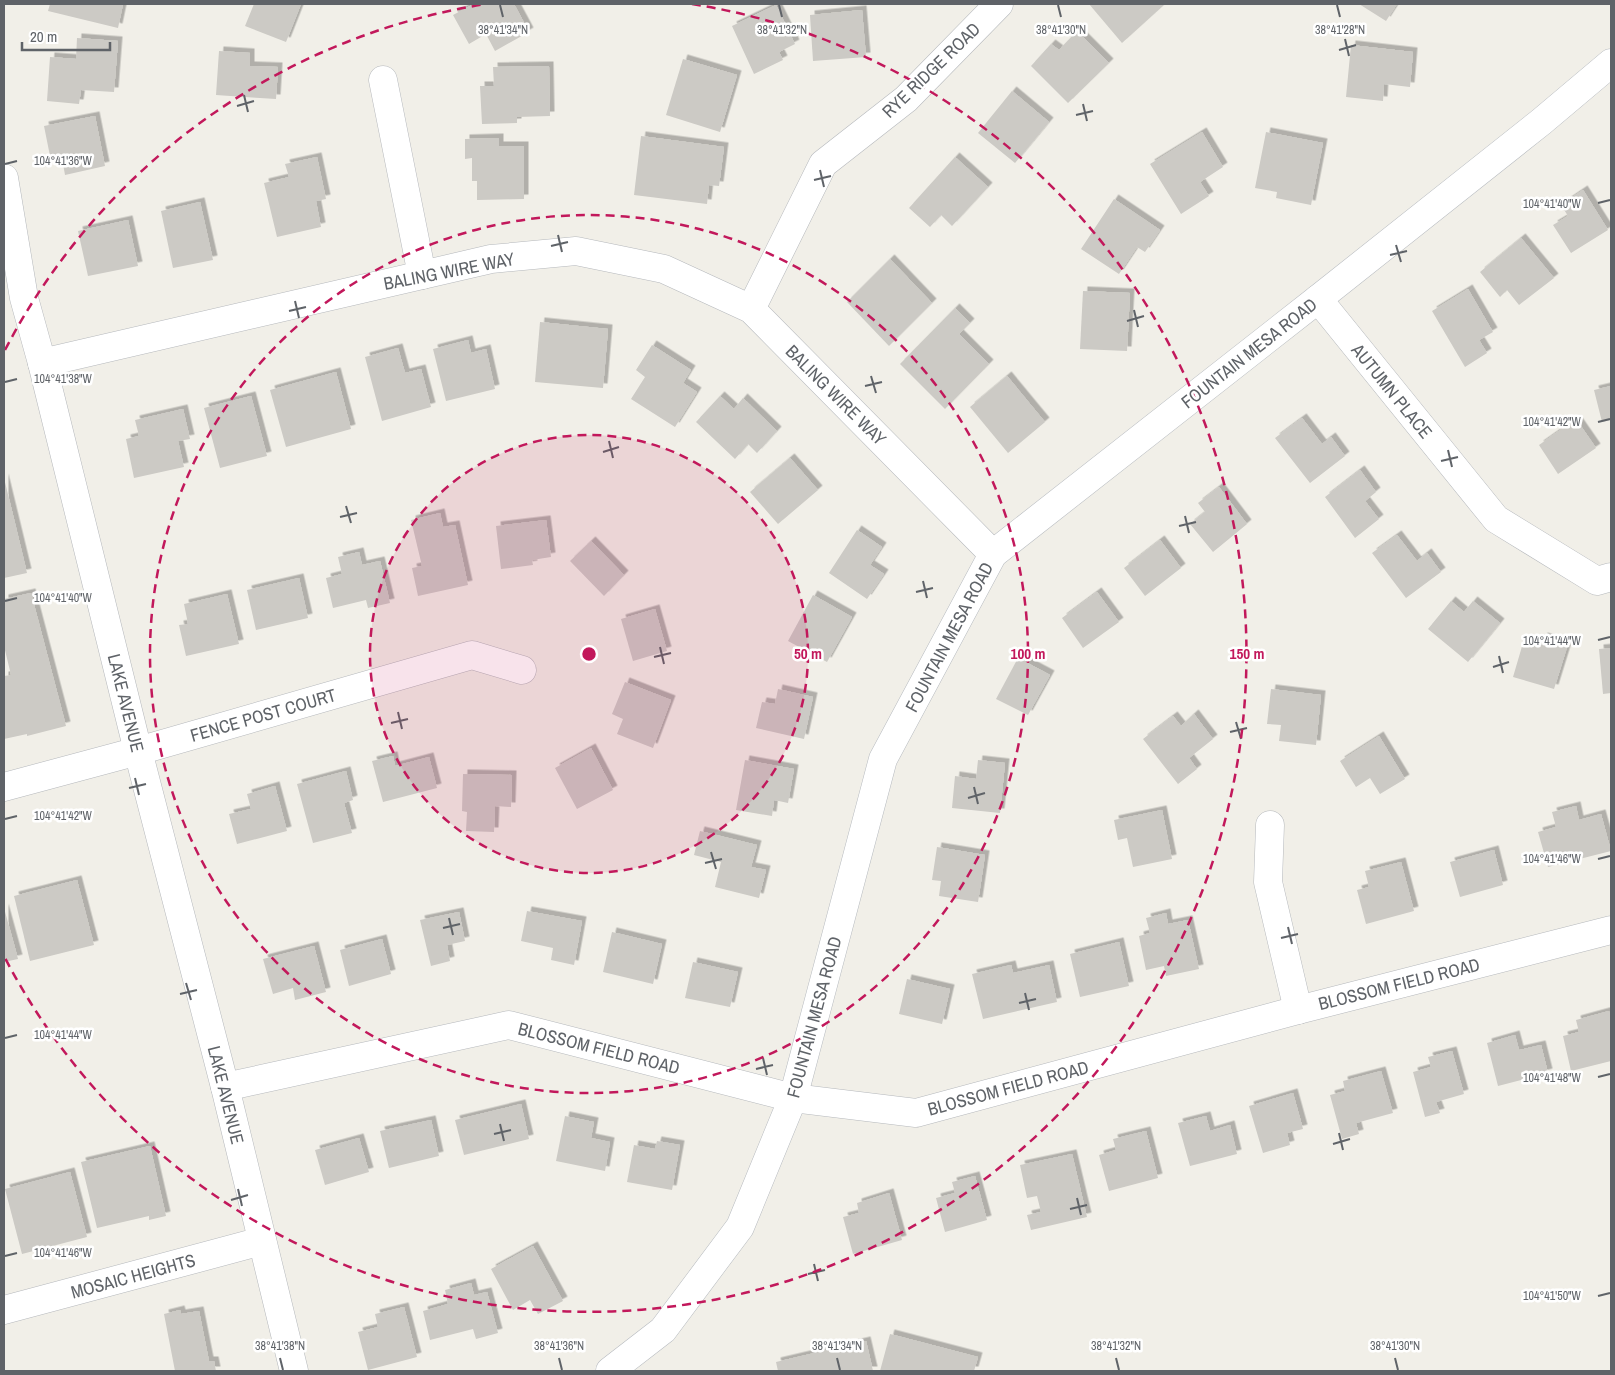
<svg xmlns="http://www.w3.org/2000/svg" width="1615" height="1375" font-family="'Archivo Narrow',sans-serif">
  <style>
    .building { fill: #cccac5; filter: url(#shadow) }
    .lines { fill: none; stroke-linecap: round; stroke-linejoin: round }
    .street-casing { stroke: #b5b8bc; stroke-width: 29 }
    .secondary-casing { stroke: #b6babf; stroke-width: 29 }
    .street { stroke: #fff; stroke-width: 28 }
    .secondary { stroke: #fff; stroke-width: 28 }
    .ticks { fill: none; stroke: #5f6368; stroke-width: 2 }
    .ring { fill: none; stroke: #c2185b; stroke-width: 2.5; stroke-dasharray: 9 6 }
    .labels { text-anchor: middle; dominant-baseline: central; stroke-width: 5; stroke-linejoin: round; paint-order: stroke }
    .street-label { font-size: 18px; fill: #5f6368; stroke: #fff }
    .ticks-label { font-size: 12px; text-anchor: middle; fill: #5f6368; stroke: #fff; stroke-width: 5; stroke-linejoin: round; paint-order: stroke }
    .centre { fill: #c2185b; stroke: #fff; stroke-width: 2.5 }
    .ring-label { font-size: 15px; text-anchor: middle; font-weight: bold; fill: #c2185b; stroke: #fff; stroke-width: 5; stroke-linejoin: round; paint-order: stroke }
  </style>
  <defs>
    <filter id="shadow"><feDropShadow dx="4.5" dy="-4.5" stdDeviation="0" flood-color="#0004"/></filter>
  </defs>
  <rect width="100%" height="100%" fill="#f1efe8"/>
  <!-- building -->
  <g class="building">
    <polygon points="50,4 123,4 118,28 48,11"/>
    <polygon points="254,4 301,4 286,42 245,26"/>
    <polygon points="474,4 514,4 529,32 495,51 486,34 469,44 453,15"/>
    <polygon points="1089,4 1165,4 1122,43"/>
    <polygon points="1359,4 1397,4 1386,21"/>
    <polygon points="776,5 795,44 779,52 783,60 754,74 732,26"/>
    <polygon points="862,10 866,57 813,61 810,15"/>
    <polygon points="1077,31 1109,63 1068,103 1031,66 1051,44 1059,50"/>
    <polygon points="77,38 118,41 114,92 81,90 79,104 47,101 50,57 76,59"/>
    <polygon points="1351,45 1413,52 1410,87 1384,84 1383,101 1346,97"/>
    <polygon points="219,51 250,53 250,66 278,67 276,99 216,95"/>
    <polygon points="683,59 737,75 720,132 666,115"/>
    <polygon points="549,66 550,116 517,117 517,123 482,124 480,86 494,86 493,67"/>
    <polygon points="1012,91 1049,122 1015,163 978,133"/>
    <polygon points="95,116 105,166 65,175 62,158 51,161 44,126"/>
    <polygon points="1202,132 1223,167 1200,182 1209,196 1181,214 1150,164"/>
    <polygon points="1266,132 1323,143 1311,205 1276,198 1277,192 1255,188"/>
    <polygon points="641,136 724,147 719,186 709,185 707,204 634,195"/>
    <polygon points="499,138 499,146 524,146 524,199 477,200 477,181 472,181 472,158 465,159 465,139"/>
    <polygon points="317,157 326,199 316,201 321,227 277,237 264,183 289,177 285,164"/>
    <polygon points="955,157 988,187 952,226 941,215 930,227 909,208"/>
    <polygon points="1583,190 1608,230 1571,253 1553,225 1568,216 1561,205"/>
    <polygon points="1114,199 1160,230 1145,252 1137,247 1119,274 1081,249"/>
    <polygon points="200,202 213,260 173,268 161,211"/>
    <polygon points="128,220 138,266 88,276 78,231"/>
    <polygon points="1521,238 1554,278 1519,305 1507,290 1500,297 1480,272"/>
    <polygon points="890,259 932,303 889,346 847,302"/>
    <polygon points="1468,289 1493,332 1479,340 1487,353 1465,367 1432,311"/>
    <polygon points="1083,291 1130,293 1127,351 1080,349"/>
    <polygon points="955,308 970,323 959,334 989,364 945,409 900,364"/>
    <polygon points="540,322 608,329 603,388 535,382"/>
    <polygon points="468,340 471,353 486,349 495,389 446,401 433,349"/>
    <polygon points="652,345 691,370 683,383 697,392 675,427 631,399 645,377 636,370"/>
    <polygon points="398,348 405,373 421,369 431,407 382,421 365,357"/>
    <polygon points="336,372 351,429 286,447 270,390"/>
    <polygon points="1007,376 1045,422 1008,453 970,407"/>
    <polygon points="1611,386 1611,420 1602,422 1594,390"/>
    <polygon points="251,396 267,456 220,468 204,408"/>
    <polygon points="720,396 734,409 743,398 777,431 757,453 748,444 735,459 696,422"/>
    <polygon points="183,409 190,439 178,441 184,467 134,478 126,439 139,436 135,420"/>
    <polygon points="1302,418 1322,444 1331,437 1345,456 1310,483 1275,438"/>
    <polygon points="1576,419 1596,448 1558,474 1539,445"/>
    <polygon points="790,458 818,490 778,524 750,492"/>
    <polygon points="1360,470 1376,492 1365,501 1379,519 1355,538 1325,497"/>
    <polygon points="4,478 27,573 4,578"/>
    <polygon points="1219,487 1247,524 1213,552 1190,524 1205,512 1198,503"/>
    <polygon points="440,513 443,527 455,525 468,585 418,596 412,568 422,566 411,520"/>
    <polygon points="546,520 551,557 532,560 533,565 501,569 496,526"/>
    <polygon points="857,530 882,547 870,565 884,574 867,599 829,573"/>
    <polygon points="1397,535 1417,561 1427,553 1441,572 1406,598 1372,553"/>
    <polygon points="1160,540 1181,568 1145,596 1124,568"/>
    <polygon points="591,541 624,575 604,596 570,561"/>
    <polygon points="359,552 362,565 380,561 390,603 368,608 366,600 333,608 326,578 342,574 338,557"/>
    <polygon points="299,578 308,618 256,630 247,590"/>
    <polygon points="1097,592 1119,622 1083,648 1062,618"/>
    <polygon points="31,593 66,726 27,736 27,734 4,739 4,676 11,675 4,646 4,599"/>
    <polygon points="227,594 239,644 186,656 179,625 188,624 184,604"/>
    <polygon points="813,595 852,617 827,662 788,641"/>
    <polygon points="1451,601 1464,612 1473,601 1500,623 1468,662 1428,629"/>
    <polygon points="655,609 667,651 633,661 621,619"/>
    <polygon points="1543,637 1568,644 1554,689 1513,677 1523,643 1540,648"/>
    <polygon points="1611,648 1611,693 1603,694 1599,649"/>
    <polygon points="1018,658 1050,675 1028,715 996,699"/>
    <polygon points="625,682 671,700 653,748 617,734 623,719 612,714"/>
    <polygon points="778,689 813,697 804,739 756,728 762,702 775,704"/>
    <polygon points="1271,689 1321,695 1316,745 1279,741 1281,725 1267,724"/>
    <polygon points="1194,714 1213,739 1189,758 1197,769 1178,784 1143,739 1173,716 1181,726"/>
    <polygon points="1379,736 1405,779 1380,794 1370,778 1356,787 1340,761"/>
    <polygon points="591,748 613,790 577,809 555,768"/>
    <polygon points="393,756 395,766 429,757 437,788 383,802 372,761"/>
    <polygon points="745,760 794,769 788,803 774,800 772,816 736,810"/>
    <polygon points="978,760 1005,763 1000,813 952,808 955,776 976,779"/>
    <polygon points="346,771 353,800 344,803 352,833 313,843 297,784"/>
    <polygon points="463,774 512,775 511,807 495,806 494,832 466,831 467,812 462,811"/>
    <polygon points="275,786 287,831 237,844 229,814 251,809 247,794"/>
    <polygon points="1576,806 1579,820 1601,814 1611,851 1548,867 1538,832 1556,827 1552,812"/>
    <polygon points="1162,810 1172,859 1133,867 1127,838 1118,840 1114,820"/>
    <polygon points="700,831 757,845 751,867 766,870 759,898 715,887 721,862 694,855"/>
    <polygon points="937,847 985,855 978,902 939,896 941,881 932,880"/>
    <polygon points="1494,850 1503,885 1460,897 1450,862"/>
    <polygon points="1401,862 1414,911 1366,924 1357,890 1369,887 1365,871"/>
    <polygon points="77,880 94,945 30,961 14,896"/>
    <polygon points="4,908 18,959 4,962"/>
    <polygon points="527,911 582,921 574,965 551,960 553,948 521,941"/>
    <polygon points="459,912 465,941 447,945 450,961 431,966 420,920"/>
    <polygon points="1166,913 1168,924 1188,920 1199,969 1166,976 1164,966 1146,970 1139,936 1150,933 1146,918"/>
    <polygon points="612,932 662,944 653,984 603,972"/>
    <polygon points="382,939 391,974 349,986 340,950"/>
    <polygon points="1119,942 1129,986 1080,997 1070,954"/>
    <polygon points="314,946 326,992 295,1000 293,988 273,994 263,959"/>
    <polygon points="693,962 738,972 730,1007 685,998"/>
    <polygon points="1011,965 1013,973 1049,965 1057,1002 983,1019 972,974"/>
    <polygon points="907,979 950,989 942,1024 899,1014"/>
    <polygon points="1609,1011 1611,1020 1611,1061 1571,1071 1563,1036 1579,1032 1576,1020"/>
    <polygon points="1515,1035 1519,1050 1541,1045 1548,1073 1498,1086 1487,1043"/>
    <polygon points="1452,1051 1464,1094 1436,1102 1440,1113 1425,1117 1413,1072 1431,1067 1428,1057"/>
    <polygon points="1381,1071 1393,1113 1356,1123 1359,1134 1342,1139 1330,1095 1345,1091 1343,1081"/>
    <polygon points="1293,1093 1303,1129 1287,1133 1290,1145 1263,1153 1249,1106"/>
    <polygon points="521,1104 529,1139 464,1155 455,1120"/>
    <polygon points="565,1116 594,1122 591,1138 610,1142 605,1171 556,1161"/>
    <polygon points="1206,1116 1210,1131 1230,1125 1237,1154 1190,1166 1178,1123"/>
    <polygon points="431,1120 439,1156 389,1168 380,1131"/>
    <polygon points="1146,1131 1158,1178 1109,1191 1099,1155 1116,1150 1113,1139"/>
    <polygon points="359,1138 369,1172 325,1185 315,1150"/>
    <polygon points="657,1141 680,1145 672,1190 627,1182 634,1145 655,1149"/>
    <polygon points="150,1146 166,1216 149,1220 149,1216 97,1228 81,1162"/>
    <polygon points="1072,1154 1087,1217 1031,1230 1027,1215 1041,1212 1037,1196 1027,1198 1020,1165"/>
    <polygon points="70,1172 87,1237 22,1254 5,1189"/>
    <polygon points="975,1176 987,1220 945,1232 936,1198 955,1193 952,1182"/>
    <polygon points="889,1193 902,1240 853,1254 843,1217 859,1213 857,1203"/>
    <polygon points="533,1246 563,1301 538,1314 530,1300 513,1310 491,1269"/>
    <polygon points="471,1283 474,1295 487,1292 498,1333 476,1339 473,1329 430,1340 423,1311 448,1304 445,1290"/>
    <polygon points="404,1307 417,1357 368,1370 358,1332 378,1327 375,1314"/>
    <polygon points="180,1310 181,1314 199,1311 209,1361 214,1361 216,1371 175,1371 164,1314"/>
    <polygon points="890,1334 978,1357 974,1371 880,1371"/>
    <polygon points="866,1341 873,1371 778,1371 776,1362"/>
  </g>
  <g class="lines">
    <!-- street casing -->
    <g class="street-casing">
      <g id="street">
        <polyline points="383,80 422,275"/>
        <polyline points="4,178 24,298 42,363 138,751 225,1087 294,1371"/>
        <polyline points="1318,299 1496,519 1597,581 1611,577"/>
        <polyline points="751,309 823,164 906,99 999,4"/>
        <polyline points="42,363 491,259 576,251 664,269 751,309 993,554"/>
        <polyline points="4,787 138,751 472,655 522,670"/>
        <polyline points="1270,825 1268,882 1298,1010"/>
        <polyline points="225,1087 509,1025 793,1098 916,1113 1298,1010 1611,930"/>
        <polyline points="4,1310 262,1241"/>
      </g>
    </g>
    <!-- secondary casing -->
    <g class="secondary-casing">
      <polyline id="secondary" points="610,1371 663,1330 740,1227 793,1098 883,759 993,554 1318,299 1541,122 1611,63"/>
    </g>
    <!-- street -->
    <use href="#street" class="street"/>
    <!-- secondary -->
    <use href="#secondary" class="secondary"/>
  </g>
  <!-- ticks -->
  <path class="ticks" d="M500,5L503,17M779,5L782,17M1058,5L1061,17M1337,5L1340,17M1345,39L1349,56M1339,50L1356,45M244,95L248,112M1083,104L1087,121M237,106L254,101M1076,115L1093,111M5,164L17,161M820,170L824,187M814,180L831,176M1598,203L1610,200M558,235L562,252M1396,245L1401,262M551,246L568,242M1390,255L1407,251M295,301L299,318M1134,310L1138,327M289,311L306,307M1127,321L1144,316M871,376L876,393M5,382L17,379M865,386L882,382M1598,422L1610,419M609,441L613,458M1448,450L1452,467M603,452L619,447M1441,461L1458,457M346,506L351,523M1185,516L1189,533M340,517L357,513M1179,526L1196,522M923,581L927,598M916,592L933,588M5,601L17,598M1598,640L1610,637M660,647L664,664M1499,656L1503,673M654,657L671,653M1493,667L1509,662M398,712L402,729M1236,722L1241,739M391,723L408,719M1230,732L1247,728M135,778L139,795M974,787L978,804M129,788L146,784M968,798L985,793M5,819L17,816M711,852L716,869M1598,859L1610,856M705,863L722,859M449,918L453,935M1288,927L1292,944M443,928L460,924M1281,938L1298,934M186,983L191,1000M1025,993L1029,1010M180,994L197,990M1019,1003L1036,999M5,1038L17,1035M763,1058L767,1075M756,1069L773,1065M1598,1077L1610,1074M500,1124L504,1141M1339,1133L1343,1150M494,1134L511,1130M1333,1144L1350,1139M238,1189L242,1206M1077,1198L1081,1215M231,1200L248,1195M1070,1209L1087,1205M5,1256L17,1253M814,1264L818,1281M808,1274L825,1270M1598,1296L1610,1293M280,1358L283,1370M559,1358L562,1370M837,1358L840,1370M1116,1358L1119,1370M1395,1358L1398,1370"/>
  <!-- distance rings -->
  <circle cx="589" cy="654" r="219" fill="#c2185b" fill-opacity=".12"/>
  <g class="ring">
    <circle cx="589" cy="654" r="219"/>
    <circle cx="589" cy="654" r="439"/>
    <path d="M5 350A658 658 0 0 1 486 4M692 4A658 658 0 1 1 5 958"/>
  </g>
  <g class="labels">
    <!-- street labels -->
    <g class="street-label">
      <text transform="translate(931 70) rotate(-44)">RYE RIDGE ROAD</text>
      <text transform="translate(449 271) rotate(-11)">BALING WIRE WAY</text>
      <text transform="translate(1249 353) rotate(-38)">FOUNTAIN MESA ROAD</text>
      <text transform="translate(1392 391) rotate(51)">AUTUMN PLACE</text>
      <text transform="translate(836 395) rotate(45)">BALING WIRE WAY</text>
      <text transform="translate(949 637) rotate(-62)">FOUNTAIN MESA ROAD</text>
      <text transform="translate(126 703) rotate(76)">LAKE AVENUE</text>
      <text transform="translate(263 715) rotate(-16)">FENCE POST COURT</text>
      <text transform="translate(1399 984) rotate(-14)">BLOSSOM FIELD ROAD</text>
      <text transform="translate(814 1017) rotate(-75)">FOUNTAIN MESA ROAD</text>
      <text transform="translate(599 1048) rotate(14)">BLOSSOM FIELD ROAD</text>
      <text transform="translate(1008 1088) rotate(-15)">BLOSSOM FIELD ROAD</text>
      <text transform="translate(226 1095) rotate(76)">LAKE AVENUE</text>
      <text transform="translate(133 1276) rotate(-15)">MOSAIC HEIGHTS</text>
    </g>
  </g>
  <g class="ticks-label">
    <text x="503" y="34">38°41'34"N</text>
    <text x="782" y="34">38°41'32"N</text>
    <text x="1061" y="34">38°41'30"N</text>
    <text x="1340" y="34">38°41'28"N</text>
    <text x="63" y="165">104°41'36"W</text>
    <text x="1552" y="208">104°41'40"W</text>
    <text x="63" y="383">104°41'38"W</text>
    <text x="1552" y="426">104°41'42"W</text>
    <text x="63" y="602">104°41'40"W</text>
    <text x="1552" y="645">104°41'44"W</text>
    <text x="63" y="820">104°41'42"W</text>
    <text x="1552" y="863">104°41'46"W</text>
    <text x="63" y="1039">104°41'44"W</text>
    <text x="1552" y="1082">104°41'48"W</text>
    <text x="63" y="1257">104°41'46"W</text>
    <text x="1552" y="1300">104°41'50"W</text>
    <text x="280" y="1350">38°41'38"N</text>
    <text x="559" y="1350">38°41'36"N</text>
    <text x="837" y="1350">38°41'34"N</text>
    <text x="1116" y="1350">38°41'32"N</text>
    <text x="1395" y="1350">38°41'30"N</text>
  </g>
  <circle cx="589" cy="654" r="8" class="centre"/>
  <g class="ring-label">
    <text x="808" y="659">50 m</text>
    <text x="1028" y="659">100 m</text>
    <text x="1247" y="659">150 m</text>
  </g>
  <!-- border -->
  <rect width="1615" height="1375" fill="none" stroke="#5f6368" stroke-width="10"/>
  <!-- scale -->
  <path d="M22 42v8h88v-8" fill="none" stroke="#5f6368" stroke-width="2.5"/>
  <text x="30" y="42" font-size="15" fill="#5f6368" stroke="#ffffff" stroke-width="4" paint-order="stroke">20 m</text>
</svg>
